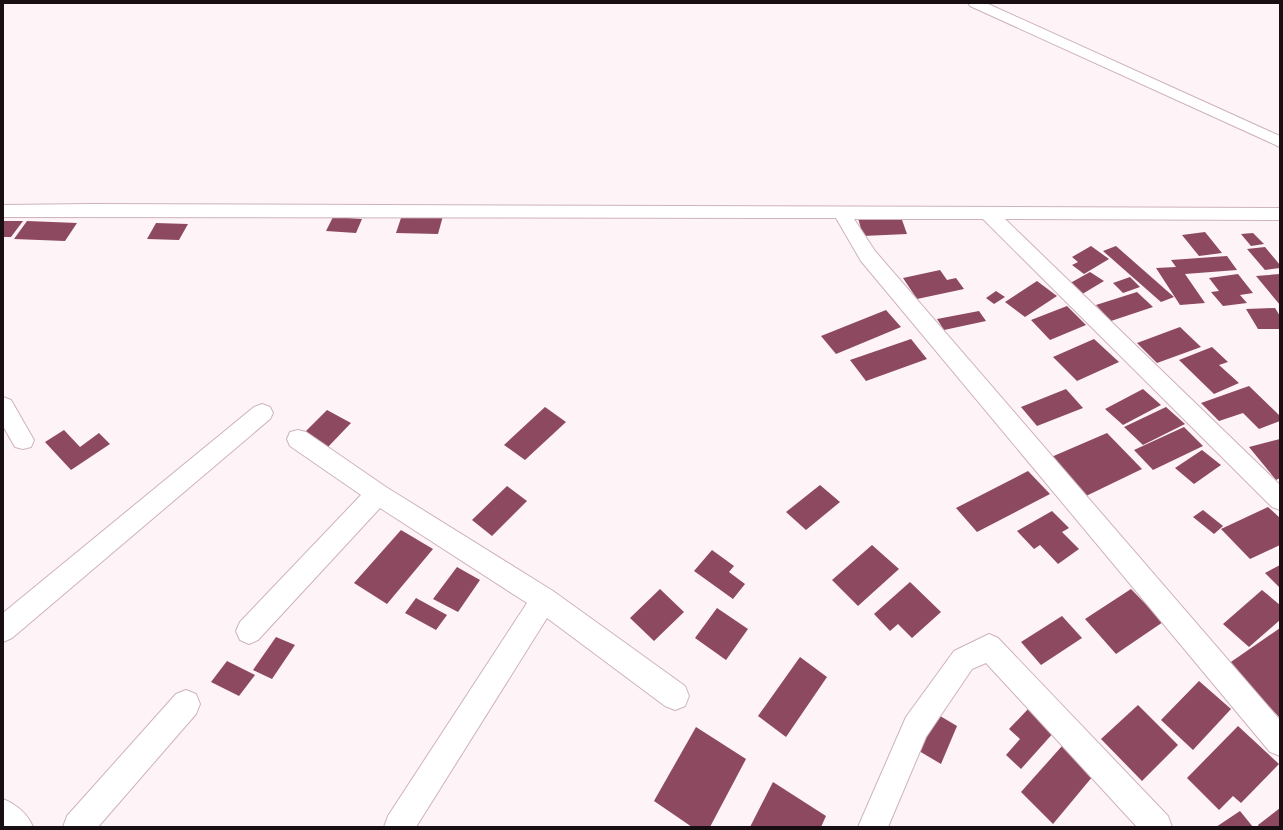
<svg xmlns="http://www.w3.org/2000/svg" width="1283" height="830" font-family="'IBM Plex Sans',sans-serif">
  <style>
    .building { fill: #8c4960 }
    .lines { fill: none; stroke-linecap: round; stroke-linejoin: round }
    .minor-casing { stroke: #ceb3bb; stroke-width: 2 }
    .minor { fill: #fff; fill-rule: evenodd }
  </style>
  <rect width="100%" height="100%" fill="#fef3f6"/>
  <!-- building -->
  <g class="building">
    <polygon points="402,215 443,216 438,234 396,233"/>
    <polygon points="333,217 362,219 356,233 326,231"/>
    <polygon points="901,217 907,234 863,236 858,218"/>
    <polygon points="3,221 23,221 11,237 3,237"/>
    <polygon points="27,221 77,223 65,241 14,239"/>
    <polygon points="156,223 188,224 179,240 147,239"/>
    <polygon points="1205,232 1222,253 1199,256 1182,235"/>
    <polygon points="1253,233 1264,244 1251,246 1241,234"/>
    <polygon points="1091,246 1109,259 1084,274 1072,265 1078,262 1072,257"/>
    <polygon points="1116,246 1174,297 1161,302 1103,251"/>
    <polygon points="1265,247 1280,265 1280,268 1265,270 1247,249"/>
    <polygon points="1227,256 1237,270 1185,274 1205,303 1180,305 1156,268 1176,267 1171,260"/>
    <polygon points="940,270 947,280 956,278 964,289 917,299 903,278"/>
    <polygon points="1090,272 1104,281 1079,296 1065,286"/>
    <polygon points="1238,274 1253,293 1240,295 1247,303 1223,306 1211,292 1219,291 1209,278"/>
    <polygon points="1280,274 1280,305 1256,276"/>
    <polygon points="1130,277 1140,287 1123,293 1113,283"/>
    <polygon points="1037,281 1057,296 1025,317 1005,302"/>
    <polygon points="996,291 1005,297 994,304 986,298"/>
    <polygon points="1137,292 1153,307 1111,321 1096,305"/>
    <polygon points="1067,306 1086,325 1050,340 1031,320"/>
    <polygon points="1275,308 1280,316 1280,329 1258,329 1246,309"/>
    <polygon points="886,310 901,327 836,354 821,336"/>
    <polygon points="979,311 986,321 944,330 937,319"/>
    <polygon points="1180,327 1201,347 1157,363 1137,343"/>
    <polygon points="911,339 927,359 866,381 850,360"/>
    <polygon points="1094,339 1119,362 1077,381 1053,357"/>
    <polygon points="1212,347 1228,362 1219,365 1239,383 1214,394 1179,360"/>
    <polygon points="1249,386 1280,416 1280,421 1259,429 1243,413 1219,421 1201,403"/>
    <polygon points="1066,389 1083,408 1037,426 1021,407"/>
    <polygon points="1143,389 1161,405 1123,425 1105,409"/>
    <polygon points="545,407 566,422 525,460 504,445"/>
    <polygon points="1166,407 1185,424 1143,445 1124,427"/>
    <polygon points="327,410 351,423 327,448 302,435"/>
    <polygon points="1184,427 1203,446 1153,470 1134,450"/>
    <polygon points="64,430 80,447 99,433 110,444 71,470 45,442"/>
    <polygon points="1107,433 1142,469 1084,497 1049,458"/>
    <polygon points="1280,439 1280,478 1276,480 1249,447"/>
    <polygon points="1202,450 1221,465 1194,484 1175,468"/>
    <polygon points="1028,471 1050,494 977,532 956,508"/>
    <polygon points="820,485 840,502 806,530 786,512"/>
    <polygon points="507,486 527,501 492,536 472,520"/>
    <polygon points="1268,507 1280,518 1280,545 1250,559 1221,529"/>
    <polygon points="1203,510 1223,526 1214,534 1193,517"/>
    <polygon points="1052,511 1069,528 1062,532 1079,549 1058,564 1040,545 1034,549 1017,531"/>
    <polygon points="401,530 433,549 387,604 354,583"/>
    <polygon points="872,545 899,569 858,606 832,580"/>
    <polygon points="712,550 734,566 729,572 745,584 733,599 694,571"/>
    <polygon points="1280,565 1280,588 1265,573"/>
    <polygon points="457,567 480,580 458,612 433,599"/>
    <polygon points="910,582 941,612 912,638 898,624 890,631 874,614"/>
    <polygon points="660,589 684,612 654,641 630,618"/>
    <polygon points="1131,589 1163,622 1116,654 1085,619"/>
    <polygon points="1262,590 1280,605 1280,620 1249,647 1223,624"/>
    <polygon points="416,598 447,615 436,630 405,613"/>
    <polygon points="717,608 748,629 726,660 695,638"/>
    <polygon points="1062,616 1082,638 1041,665 1021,642"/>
    <polygon points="1280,628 1280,718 1228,664"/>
    <polygon points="276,637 295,645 272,679 253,670"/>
    <polygon points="800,657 827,677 786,737 758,716"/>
    <polygon points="227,661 255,675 239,696 211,682"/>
    <polygon points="1199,681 1231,709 1193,750 1161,720"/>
    <polygon points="1138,705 1178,745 1142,781 1101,739"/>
    <polygon points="1030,707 1055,731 1021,769 1006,755 1020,739 1009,729"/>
    <polygon points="930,710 957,726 941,764 914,748"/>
    <polygon points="1238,726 1279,764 1241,803 1233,796 1219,810 1187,778"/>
    <polygon points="696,727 746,759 710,827 692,827 654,801"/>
    <polygon points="1062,746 1093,776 1053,824 1021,792"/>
    <polygon points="773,782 826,816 821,827 750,827"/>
    <polygon points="1280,808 1280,827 1259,827 1258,825"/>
    <polygon points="1240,811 1253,827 1216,827"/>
  </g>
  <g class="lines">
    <!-- minor casing -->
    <g class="minor-casing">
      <g id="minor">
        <polygon points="968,3 986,3 1280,136 1280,147 970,6"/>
        <polygon points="90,204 1280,208 1280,220 1005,219 1280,485 1280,510 1272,507 983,219 854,219 875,251 1280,720 1280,756 1270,752 861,261 836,218 3,217 3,205"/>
        <polygon points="3,397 11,400 34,440 31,447 23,449 15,447 3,426"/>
        <polygon points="262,404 270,407 273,413 270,419 12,638 3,642 3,613 254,407"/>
        <polygon points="298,430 306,432 386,487 553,591 685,686 689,696 685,706 675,710 665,706 547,618 416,827 384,827 388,816 527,603 380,508 258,640 249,644 240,640 236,631 240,622 361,495 290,446 287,439 290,432"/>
        <polygon points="989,634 998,638 1168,816 1172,827 1137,827 986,663 972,669 926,737 888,827 858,827 906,717 954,651"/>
        <polygon points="186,690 196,694 200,704 196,714 98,827 63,827 67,816 176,694"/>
        <path d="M3,799C17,805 27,813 33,827H3Z"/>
      </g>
    </g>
    <!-- minor -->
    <use href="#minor" class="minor"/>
  </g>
  <!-- border -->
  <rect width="1283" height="830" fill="none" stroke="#190f12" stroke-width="8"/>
</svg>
